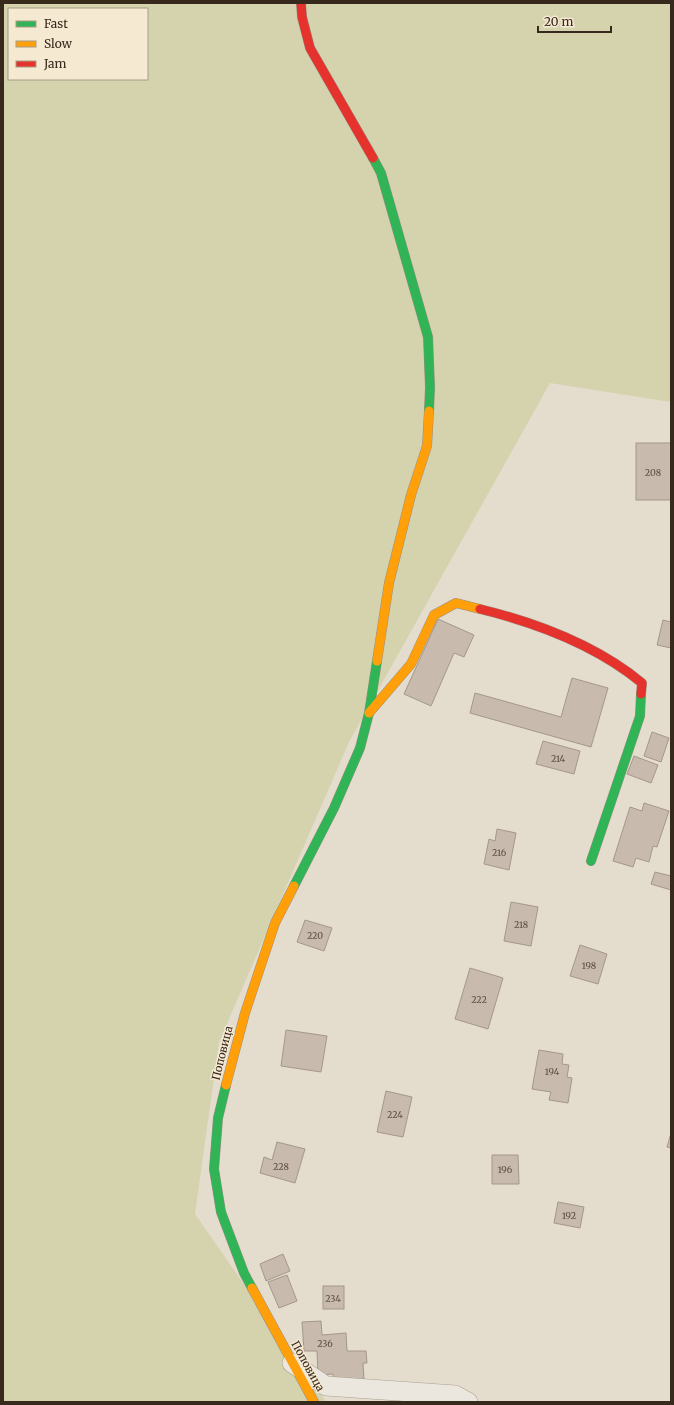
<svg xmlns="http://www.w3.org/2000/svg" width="674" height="1405" font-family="Merriweather,serif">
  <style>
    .green { fill: #d5d3ae; fill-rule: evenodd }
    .building { fill: #c8baad; stroke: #a4978b }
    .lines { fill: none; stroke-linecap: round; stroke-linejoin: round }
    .street-casing { stroke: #a9a195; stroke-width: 20 }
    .fast-casing { stroke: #999085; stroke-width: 10 }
    .slow-casing { stroke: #999085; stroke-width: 10 }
    .jam-casing { stroke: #999085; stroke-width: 10 }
    .street { stroke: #ece7de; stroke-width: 19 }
    .fast { stroke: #30b455; stroke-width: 9 }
    .slow { stroke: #ff9f0a; stroke-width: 9 }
    .jam { stroke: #e5322d; stroke-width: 9 }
    .labels { text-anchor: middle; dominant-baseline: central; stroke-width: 3; stroke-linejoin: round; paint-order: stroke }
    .number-label { font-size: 9px; fill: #5c4d41 }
    .street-label { font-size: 11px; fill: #38291d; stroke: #f5e9d1 }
  </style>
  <rect width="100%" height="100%" fill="#e4dccc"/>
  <!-- green -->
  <path class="green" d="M3,3H671V402L550,383L349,742L219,1042L195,1214L326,1402H3ZM9,9H147V79H9Z"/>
  <!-- building -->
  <g class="building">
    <rect x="636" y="443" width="35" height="57"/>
    <polygon points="438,619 474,635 464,657 454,653 431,706 404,694"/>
    <polygon points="663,620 671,622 671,648 657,645"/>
    <polygon points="572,678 608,688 591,747 470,713 475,693 561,717"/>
    <polygon points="652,732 669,738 661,762 644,756"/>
    <polygon points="543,741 580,751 574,774 536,764"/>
    <polygon points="634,756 658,765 651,783 627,774"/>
    <polygon points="644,803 669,811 657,847 653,846 649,862 636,858 633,867 613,861 630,807 642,811"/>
    <polygon points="497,829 516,833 509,870 484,864 489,839 495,841"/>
    <polygon points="655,872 671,876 671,890 651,884"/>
    <polygon points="511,902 538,907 531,946 504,941"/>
    <polygon points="305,920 332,928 324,951 297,942"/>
    <polygon points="580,945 607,954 598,984 570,976"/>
    <polygon points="470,968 503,978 488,1029 455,1019"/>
    <polygon points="286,1030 327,1036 321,1072 281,1066"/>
    <polygon points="539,1050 563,1054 562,1064 569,1065 567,1077 572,1078 568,1103 549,1100 551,1092 532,1089"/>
    <polygon points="386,1091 412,1097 403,1137 377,1132"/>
    <polygon points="671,1133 671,1148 667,1147"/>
    <polygon points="277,1142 305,1149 295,1183 260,1173 264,1157 272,1160"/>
    <polygon points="492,1155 518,1155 519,1184 492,1184"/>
    <polygon points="558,1202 584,1207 580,1228 554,1223"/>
    <polygon points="283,1254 290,1271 266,1281 260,1264"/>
    <polygon points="287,1275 297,1301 279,1308 268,1282"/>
    <rect x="323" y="1286" width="21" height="23"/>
    <polygon points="321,1321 322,1335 346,1333 347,1351 366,1351 367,1363 363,1363 364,1379 333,1380 333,1374 318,1375 317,1351 304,1351 302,1322"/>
  </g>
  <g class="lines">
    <!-- street casing -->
    <g class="street-casing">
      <polyline id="street" points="292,1363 326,1386 455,1395 468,1402"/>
    </g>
    <!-- fast casing -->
    <g class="fast-casing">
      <g id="fast">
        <polyline points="373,158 381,173 428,337 430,387 429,411"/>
        <polyline points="591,861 640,716 641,694"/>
        <polyline points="294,886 334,808 360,748 369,713 377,661"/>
        <polyline points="226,1085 218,1118 214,1169 221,1212 244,1273 252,1288"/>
      </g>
    </g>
    <!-- slow casing -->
    <g class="slow-casing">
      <g id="slow">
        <polyline points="377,661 389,583 411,495 427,446 429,411"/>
        <polyline points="369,713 411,664 434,615 456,603 480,609"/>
        <polyline points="226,1085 245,1013 275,923 294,886"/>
        <polyline points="252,1288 314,1402"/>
      </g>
    </g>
    <!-- jam casing -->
    <g class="jam-casing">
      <g id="jam">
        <polyline points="301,3 302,17 310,48 373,158"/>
        <path d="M480,609C537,623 596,645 642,683L641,694"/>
      </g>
    </g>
    <!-- street -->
    <use href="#street" class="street"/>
    <!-- fast -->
    <use href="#fast" class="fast"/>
    <!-- slow -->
    <use href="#slow" class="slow"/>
    <!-- jam -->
    <use href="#jam" class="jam"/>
  </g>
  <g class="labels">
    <!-- number labels -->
    <g class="number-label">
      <text x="653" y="472">208</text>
      <text x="558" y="758">214</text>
      <text x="499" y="852">216</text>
      <text x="521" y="924">218</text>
      <text x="315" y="935">220</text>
      <text x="589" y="965">198</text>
      <text x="479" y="999">222</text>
      <text x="552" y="1071">194</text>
      <text x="395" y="1114">224</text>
      <text x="281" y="1166">228</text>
      <text x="505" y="1169">196</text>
      <text x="569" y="1215">192</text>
      <text x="333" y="1298">234</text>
      <text x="325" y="1343">236</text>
    </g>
    <!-- street labels -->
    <g class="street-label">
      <text transform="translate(222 1053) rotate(-76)">Поповица</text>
      <text transform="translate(308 1366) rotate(61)">Поповица</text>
    </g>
  </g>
  <!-- border -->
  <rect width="674" height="1405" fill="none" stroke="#38291d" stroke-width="8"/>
  <!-- legend -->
  <rect x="8" y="8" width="140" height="72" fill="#f5e9d1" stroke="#a99c89"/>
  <rect x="16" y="21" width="20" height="6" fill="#30b455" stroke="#a99c89"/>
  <text x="44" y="28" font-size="12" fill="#38291d">Fast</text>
  <rect x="16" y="41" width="20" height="6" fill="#ff9f0a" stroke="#a99c89"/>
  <text x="44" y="48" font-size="12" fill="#38291d">Slow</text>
  <rect x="16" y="61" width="20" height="6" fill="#e5322d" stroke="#a99c89"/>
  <text x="44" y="68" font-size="12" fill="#38291d">Jam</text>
  <!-- scale -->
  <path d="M538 26v6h73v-6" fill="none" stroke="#38291d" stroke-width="2"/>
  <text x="544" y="26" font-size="12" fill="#38291d" stroke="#f5e9d1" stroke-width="3" paint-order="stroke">20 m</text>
</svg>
